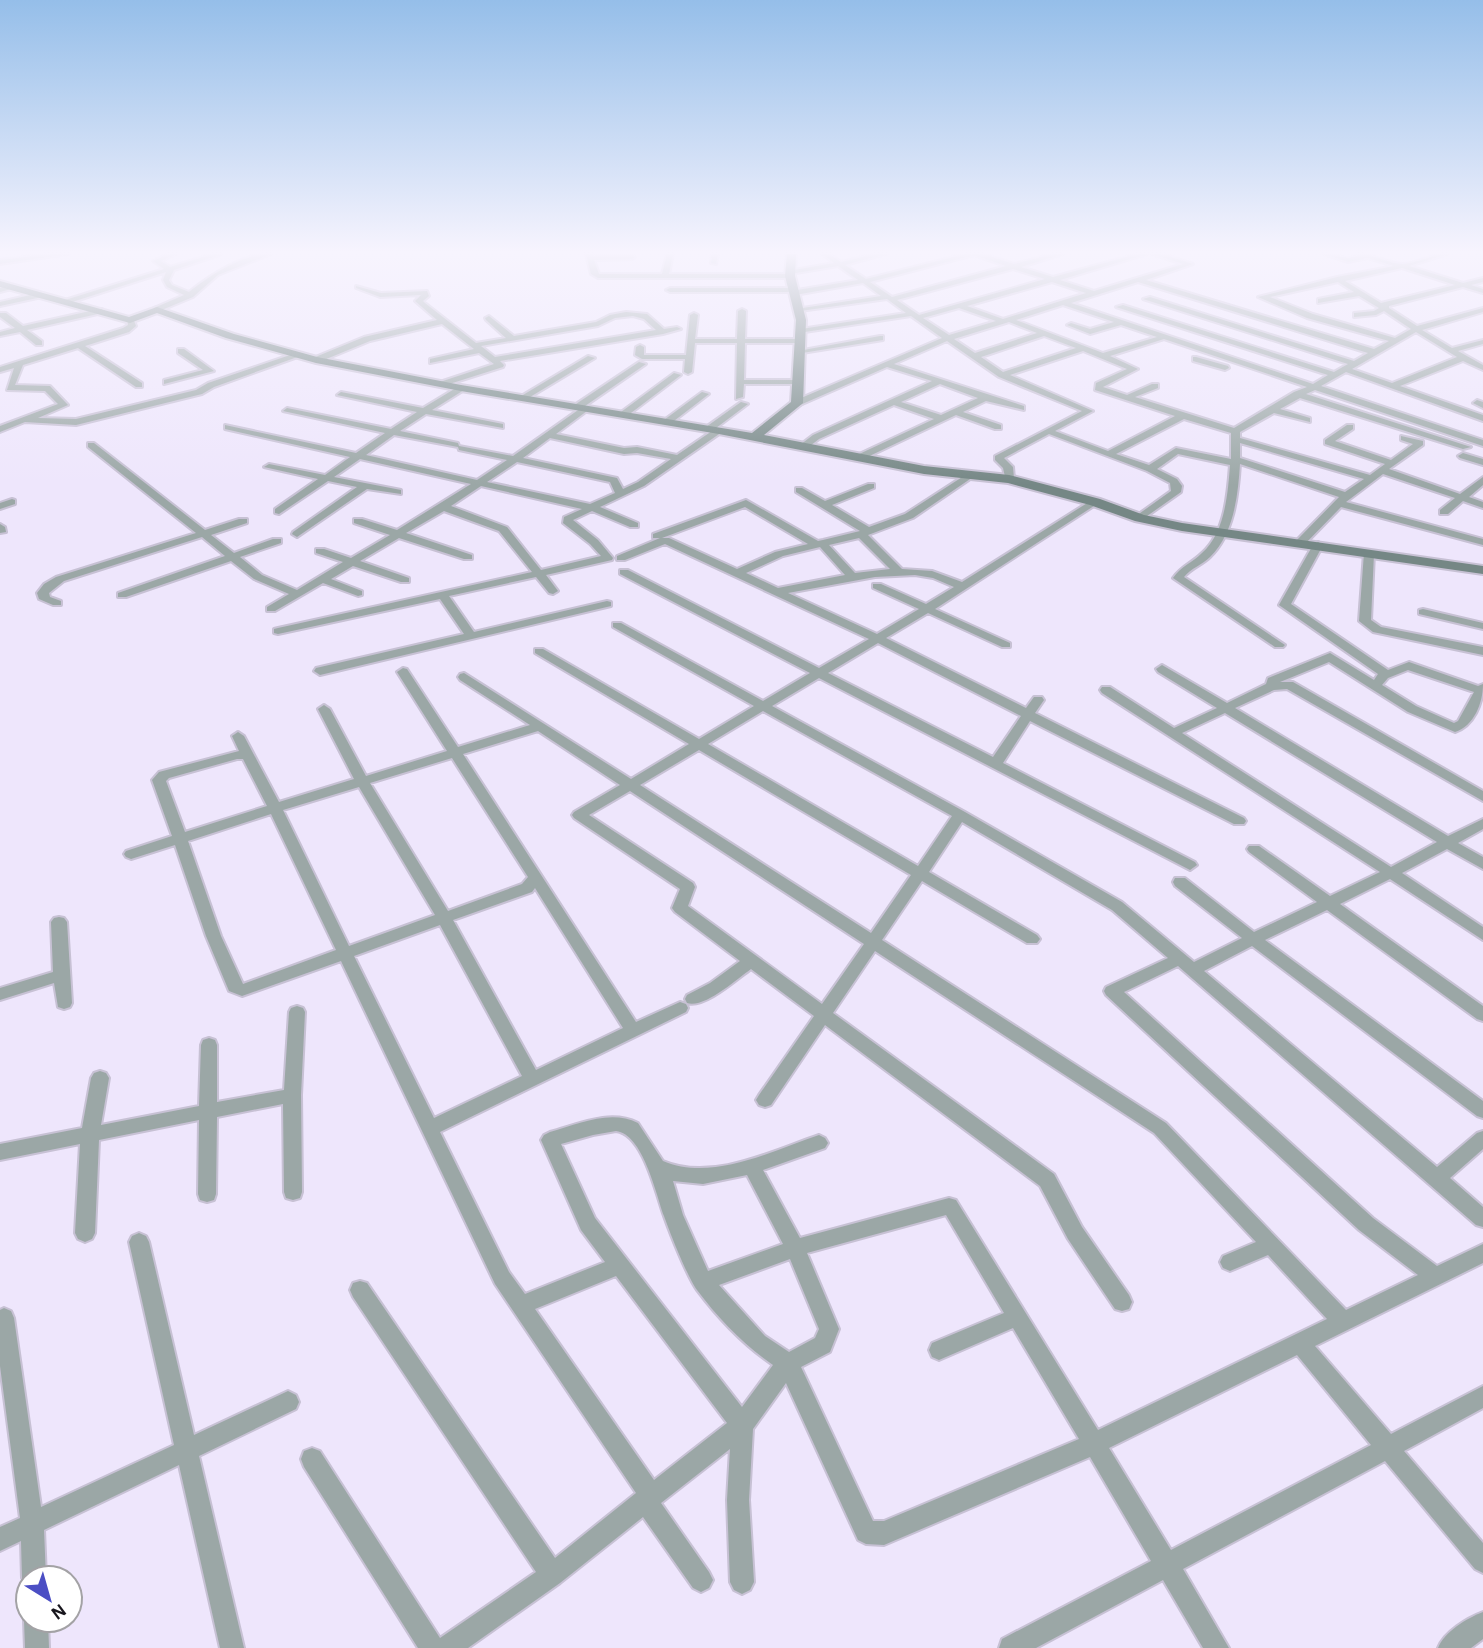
<svg xmlns="http://www.w3.org/2000/svg" width="1483" height="1648" font-family="'Alegreya Sans',sans-serif">
  <style>
    .lines { fill: none; stroke-linecap: round; stroke-linejoin: round }
    .street-casing { stroke: #c7c1d4; stroke-width: 4 }
    .secondary-casing { stroke: #c7c1d4; stroke-width: 4 }
    .street { fill: #9ba7a6; fill-rule: evenodd }
    .secondary { fill: #758785; fill-rule: evenodd }
  </style>
  <rect width="100%" height="100%" fill="#eee6fc"/>
  <g class="lines">
    <!-- street casing -->
    <g class="street-casing">
      <g id="street">
        <polygon points="50,254 68,254 0,264 0,260"/>
        <path d="M168,254H176L161,261L170,267L213,254H222L174,270L169,280L172,285L189,292C210,275 244,253 271,254L218,275L193,297L157,312L153,310L154,308L184,295L167,287L163,280L166,272L69,303L62,301L164,269L153,261Z"/>
        <path d="M586,254H592L593,256L632,255L635,257L632,259L594,260L599,274H662L667,254H673L669,274H789L788,271L834,263L822,254H829L841,262L875,254H886L845,265L866,279L965,254H983L1014,264L1053,254H1063L1021,267L1053,277L1137,254H1147L1060,280L1094,291L1183,264L1152,254H1162L1193,264L1146,280L1374,349L1389,341L1307,318L1258,297L1337,277L1394,266L1368,258L1348,262L1324,254L1348,258L1360,256L1359,254C1374,254 1389,264 1403,264C1418,263 1432,254 1447,254L1409,266L1463,283L1483,278V282L1471,285L1483,289V293L1463,287L1389,306V308L1417,326L1483,308V312L1422,330L1452,348L1483,340V344L1458,351L1483,365V370L1463,361L1400,386L1483,415V421L1346,372L1321,386L1483,440V446L1315,390L1306,394L1471,447L1463,449L1300,398L1280,409L1310,418V422L1274,413L1240,432V438L1370,475L1385,464L1325,444V440L1347,425H1353V429L1335,441L1391,460L1413,444L1401,440V436L1423,441V445L1389,469L1460,494L1483,477V485L1469,497L1483,502V508L1463,501L1448,514H1440V510L1455,498L1383,474L1346,502L1483,539V545L1341,507L1304,545H1296V541L1339,497L1240,464C1238,495 1234,534 1210,557C1202,565 1191,568 1184,577L1285,645L1283,647H1275L1173,578C1181,566 1192,563 1202,553C1225,533 1228,493 1230,465L1178,454L1157,469L1177,479L1182,486L1181,492L1140,521L1135,518L1136,516L1171,491L1170,483L1147,471L1049,434L1004,458L1013,467L1014,479L1006,481L1003,468L995,460V456L1082,411L999,377L947,341L894,364L1024,406V410L986,401L963,412L1001,425V429H995L956,415L861,460H855V456L934,419L894,405L819,439L806,449H800V445L813,435L932,381L887,367L800,405H794V401L942,338L911,316L798,333L797,331L801,329L906,313L887,299L800,311L796,309L881,296L863,283L795,295L792,292H670L666,290L670,288H794L797,290L858,280L838,266L790,274L793,276L790,278H598L591,274ZM974,255L1006,266L892,297L870,282ZM1402,268L1455,285L1381,303L1345,281ZM1013,269L1045,279L919,315L897,300ZM1052,282L1086,293L1003,319L967,306ZM1138,282L1368,353L1354,361L1150,297L1143,299L1348,364L1334,372L1123,305L1116,307L1328,375L1313,384L1071,303ZM1338,282L1354,292L1318,299V303L1359,296L1379,308L1374,311L1354,313V317L1376,315L1384,311L1411,329L1395,338L1313,314L1270,297ZM1063,305L1114,322L1090,329L1071,323L1067,325L1090,334L1121,325L1157,337L1103,353L1016,320ZM959,308L996,321L949,335L923,318ZM1009,322L1037,333L975,353L954,339ZM1416,332L1457,357L1392,383L1352,369ZM1044,336L1076,348L1003,372L981,357ZM1164,339L1307,387L1294,392L1234,428L1135,397L1158,388V384H1152L1127,395L1103,387L1138,369L1110,356ZM1083,351L1127,369L1096,383L1095,390L1175,416L1108,451L1055,431L1093,411L1010,375ZM940,384L978,398L941,415L901,402ZM1184,419L1231,433V459L1176,448L1149,465L1116,454ZM1240,443L1364,479L1345,492L1240,458Z"/>
        <polygon points="712,254 718,254 716,264 711,263"/>
        <polygon points="13,285 15,288 0,292 0,288"/>
        <path d="M356,286L381,293L427,291L429,296L423,301L425,303L476,343L506,338L486,320L485,318L489,316L514,336L596,322L610,315L626,312L647,314L664,329L677,327L681,329L663,334L500,361L504,365L503,367L443,386H440V382L494,364L479,353L430,363V359L474,349L442,324L370,341L319,362H313V358L364,337L437,320L415,301L421,295L380,297L356,288ZM633,316L644,319L656,330L495,357L481,346L598,326L615,318Z"/>
        <polygon points="39,293 42,297 0,306 0,302"/>
        <polygon points="99,309 102,309 102,313 27,330 42,341 42,345 36,345 20,332 0,336 0,332 15,328 0,317 0,313 6,313 23,326"/>
        <polygon points="742,309 746,311 745,339 801,339 805,341 801,343 745,343 744,380 802,380 802,384 744,384 743,397 736,399 737,343 695,343 692,372 688,374 684,372 685,359 642,359 635,355 636,347 640,345 644,347 644,355 686,355 690,315 694,313 698,315 695,339 737,339 738,311"/>
        <polygon points="127,318 133,318 136,326 129,332 85,346 142,383 142,387 136,387 78,348 23,365 15,385 50,386 68,405 38,418 76,419 196,390 208,383 296,353 303,355 214,387 202,394 76,425 25,422 0,432 0,426 58,404 45,391 7,390 14,368 0,372 0,367 123,328 128,325"/>
        <polygon points="880,336 883,336 883,340 802,353 798,351"/>
        <polygon points="178,349 184,349 214,371 164,384 164,380 203,370 178,353"/>
        <polygon points="588,356 595,358 525,400 518,398"/>
        <polygon points="1196,357 1228,366 1229,368 1225,370 1193,361 1193,357"/>
        <path d="M639,362L646,364L585,406L591,408L556,434L624,448L637,447L677,455L712,431H706V427L741,402L748,404L716,428H722V432L644,486L600,507L638,523V527H630L592,511L573,520L598,540L613,558L612,560L546,575L558,591L553,594L549,593L536,577L449,596L474,632L607,601L611,602V606L320,675L314,671L316,668L464,634L440,599L278,634L274,633V629L278,628L532,572L499,531L444,511L406,533L472,555V559H464L399,538L360,561L409,578V582H401L353,566L331,579L362,591V595L358,596L323,583L275,611H267V607L289,594L254,579L231,561L126,597H118V593L225,556L202,537L64,581L49,593L50,597L61,601V605H53L39,599L37,593L44,584L56,577L196,533L88,447V443H94L205,530L239,519H247V523L211,535L234,553L273,539H281V543L240,557L262,575L297,590L343,562L316,553V549H324L351,558L390,535L354,523V519H362L397,530L471,484L360,459L334,477L401,490V494L367,489L297,537L292,534L293,532L357,487L328,481L279,514L275,513V509L318,479L264,467L269,464L325,475L350,457L225,429V425L356,453L385,433L283,411L287,408L391,429L417,412L337,395L341,392L423,408L461,385L465,388L464,390L432,410L503,424V428L426,414L400,431L458,443L459,446L513,456L581,408H576V404ZM394,435L458,447L459,450L507,460L477,480L366,455ZM550,438L624,454L637,453L671,459L638,482L623,489L617,478L523,458ZM517,462L610,482L615,493L590,504L487,482ZM481,486L582,509L564,517L563,523L590,544L601,556L541,570L507,527L451,506Z"/>
        <polygon points="674,373 681,375 627,416 621,416 621,412"/>
        <polygon points="702,392 709,394 670,424 664,424 664,420"/>
        <polygon points="1477,400 1483,402 1483,408 1473,403"/>
        <polygon points="1463,453 1483,459 1483,465 1460,458 1458,456"/>
        <path d="M970,472L975,475L973,477L913,518L868,535L902,569L932,571L962,582L1092,500L1100,502L935,609L1010,643V647H1002L928,613L886,638L1026,708L1034,697H1042L1044,700L1035,713L1244,818L1246,821L1244,824H1234L1030,721L1003,763L1195,862L1197,865L1190,870L819,678L772,706L965,812L1122,902L1194,962L1242,938L1175,886L1173,882L1175,878H1185L1254,932L1317,902L1249,852L1247,849L1249,846H1259L1330,896L1380,872L1102,693L1100,690L1102,687H1110L1174,728L1217,708L1158,672L1156,669L1162,665L1227,703L1266,684L1268,678L1330,653L1374,680L1378,674L1279,605L1313,545L1318,542L1323,545L1291,604L1388,670L1409,662L1478,686L1483,684C1483,703 1474,726 1455,732L1408,712L1329,662L1280,682H1293L1483,791V801L1287,689L1274,690L1235,708L1448,836L1483,819V829L1458,843L1483,857V869L1447,849L1402,873L1483,927V940L1390,879L1340,904L1483,1006V1021L1477,1019L1327,910L1265,940L1483,1101V1118L1477,1116L1252,946L1204,971L1437,1167L1477,1133L1483,1131V1149L1450,1178L1483,1207V1227L1476,1225L1178,966L1124,992L1373,1218L1437,1266L1483,1244V1263L1315,1346L1391,1434L1483,1386V1408L1404,1451L1483,1543V1573L1475,1569L1385,1461L1183,1569L1229,1648H1203L1163,1580L1036,1648H999L1002,1639L1151,1561L1090,1457L884,1545L866,1544L858,1540L786,1383L753,1429L749,1500L754,1582L750,1590L742,1594L734,1590L730,1582L727,1500L730,1449L661,1503L709,1572L713,1580L709,1588L701,1592L693,1588L643,1517L560,1583L468,1648H418L304,1467L301,1459L304,1451L312,1448L320,1451L440,1638L536,1572L353,1297L350,1290L353,1283L360,1281L367,1283L555,1558L636,1493L495,1284L341,961L242,996L229,991L206,936L175,845L131,859L126,857L124,854L126,851L172,836L152,780L159,772L239,751L232,736L238,732L244,736L279,802L354,779L318,709L324,705L330,709L366,776L447,751L397,672L403,668L407,669L458,747L530,725L460,680L458,677L460,674L464,673L631,779L689,744L535,653V649H543L699,739L754,706L613,627V623H621L763,701L810,673L620,574V570H628L819,668L869,639L665,544L625,560H617V556L660,538H653V534L746,500L818,541L823,540L860,531L796,492V488H802L825,501L868,484H874V488L832,505L869,527L905,514ZM745,507L808,544L775,552L737,569L669,538H662ZM859,538L890,569L855,573L829,545ZM820,547L845,575L778,588L746,573L783,556ZM915,575L933,578L954,587L926,604L881,584H873V588L919,609L877,634L788,593L875,577ZM878,643L1021,716L993,757L828,673ZM1408,670L1474,692L1458,721L1454,723L1416,706L1382,685L1388,678ZM763,711L952,816L918,866L708,744ZM1225,713L1437,842L1391,867L1182,733ZM538,731L620,785L574,812L572,815L574,818L680,889L672,908L675,912L740,961L710,983L687,995L685,999L687,1003C704,1009 737,979 751,969L814,1016L759,1095L756,1100L759,1105L765,1107L771,1105L825,1025L1040,1186L1068,1239L1115,1309L1122,1311L1129,1309L1132,1302L1129,1295L1082,1227L1054,1174L833,1013L875,951L1154,1133L1256,1242L1223,1256L1220,1262L1223,1268L1230,1271L1268,1255L1327,1319L1098,1430L956,1200L949,1198L800,1238L763,1170L825,1148L828,1143L825,1138L819,1135C772,1151 712,1182 663,1161L638,1123C610,1109 579,1124 550,1132L544,1135L541,1140L581,1230L605,1262L525,1294L509,1272L440,1132L686,1012L688,1008L686,1004L680,1002L636,1022L463,754ZM699,750L911,875L871,933L640,785ZM452,758L528,877L522,884L448,911L370,783ZM237,759H243L267,806L185,832L166,781L169,778ZM359,787L435,915L349,946L283,810ZM630,791L864,944L822,1004L688,906L695,887L693,883L589,815ZM271,814L336,950L243,984L221,936L188,841ZM962,822L1112,910L1168,958L1106,987L1104,991L1106,995L1359,1230L1418,1275L1346,1310L1166,1123L882,940L922,881L1027,943H1037L1040,939L1037,935L929,872ZM535,888L623,1028L536,1070L453,920L532,892ZM440,925L522,1076L434,1118L354,956ZM616,1131C643,1134 656,1194 664,1216C670,1233 687,1276 697,1290C718,1318 745,1346 773,1365L742,1407L595,1218L561,1144L593,1135ZM747,1175L783,1244L708,1271L683,1215L673,1181L703,1184ZM946,1215L1004,1313L932,1343L929,1350L932,1357L939,1360L1013,1328L1079,1439L884,1521H873L801,1367L830,1352L839,1329L807,1253ZM790,1259L819,1329L815,1338L789,1352L765,1336L719,1285ZM616,1276L727,1423L654,1480L535,1309ZM1297,1355L1371,1445L1171,1550L1109,1448Z"/>
        <polygon points="12,499 15,500 15,504 0,509 0,503"/>
        <polygon points="0,524 5,527 6,532 0,533"/>
        <polygon points="1369,550 1374,553 1371,620 1381,627 1483,647 1483,655 1373,632 1359,621 1364,553"/>
        <polygon points="1423,609 1483,623 1483,629 1419,614 1419,610"/>
        <polygon points="59,917 64,918 67,922 72,1003 70,1007 64,1009 58,1007 54,983 0,1000 0,988 53,972 51,922 54,918"/>
        <polygon points="297,1006 303,1008 305,1012 301,1095 302,1192 300,1198 293,1200 286,1198 284,1192 283,1104 217,1117 216,1194 214,1200 207,1202 200,1200 198,1194 199,1120 99,1140 95,1233 92,1239 85,1242 78,1239 75,1233 80,1144 0,1160 0,1144 82,1128 91,1078 94,1073 100,1071 106,1073 109,1078 101,1125 199,1106 201,1045 203,1040 209,1038 215,1040 217,1045 217,1102 284,1090 289,1012 291,1008"/>
        <polygon points="139,1233 146,1236 149,1242 194,1435 288,1391 296,1395 299,1402 296,1409 199,1456 244,1648 220,1648 179,1465 44,1530 46,1578 28,1578 28,1587 22,1578 21,1541 0,1551 0,1527 20,1518 0,1366 0,1310 4,1308 11,1311 14,1318 41,1507 174,1445 129,1242 132,1236"/>
        <polygon points="27,1611 28,1620 48,1620 49,1648 25,1648 24,1620"/>
        <path d="M1483,1612V1639L1471,1648H1438C1444,1632 1467,1618 1483,1612Z"/>
      </g>
    </g>
    <!-- secondary casing -->
    <g class="secondary-casing">
      <polygon id="secondary" points="787,254 796,254 795,276 806,320 803,403 764,435 924,466 1009,475 1100,499 1144,515 1182,523 1483,566 1483,574 1182,531 1135,521 1090,505 1008,483 924,474 719,434 461,391 316,363 226,338 157,313 130,323 0,287 0,281 129,317 157,307 234,334 317,357 461,385 752,433 791,402 796,320 785,276"/>
    </g>
    <!-- street -->
    <use href="#street" class="street"/>
    <!-- secondary -->
    <use href="#secondary" class="secondary"/>
  </g>
  <!-- sky -->
  <linearGradient id="sky" x2="0" y2="1"><stop stop-color="#95bee9"/><stop offset="0.52" stop-color="#f7f4fe"/><stop offset="1" stop-color="#f7f4fe" stop-opacity="0"/></linearGradient>
  <rect width="1483" height="485" fill="url(#sky)"/>
  <!-- north arrow -->
  <g transform="translate(49 1599) rotate(143)"><circle r="33" fill="#ffffff" stroke="#a3a2a5" stroke-width="2"/>
  <path d="M0-5L12 26L0 18L-12 26Z" fill="#4b4ec4"/>
  <text y="-10" font-size="19" font-weight="bold" text-anchor="middle" fill="#18161d">N</text>
  </g>
</svg>
